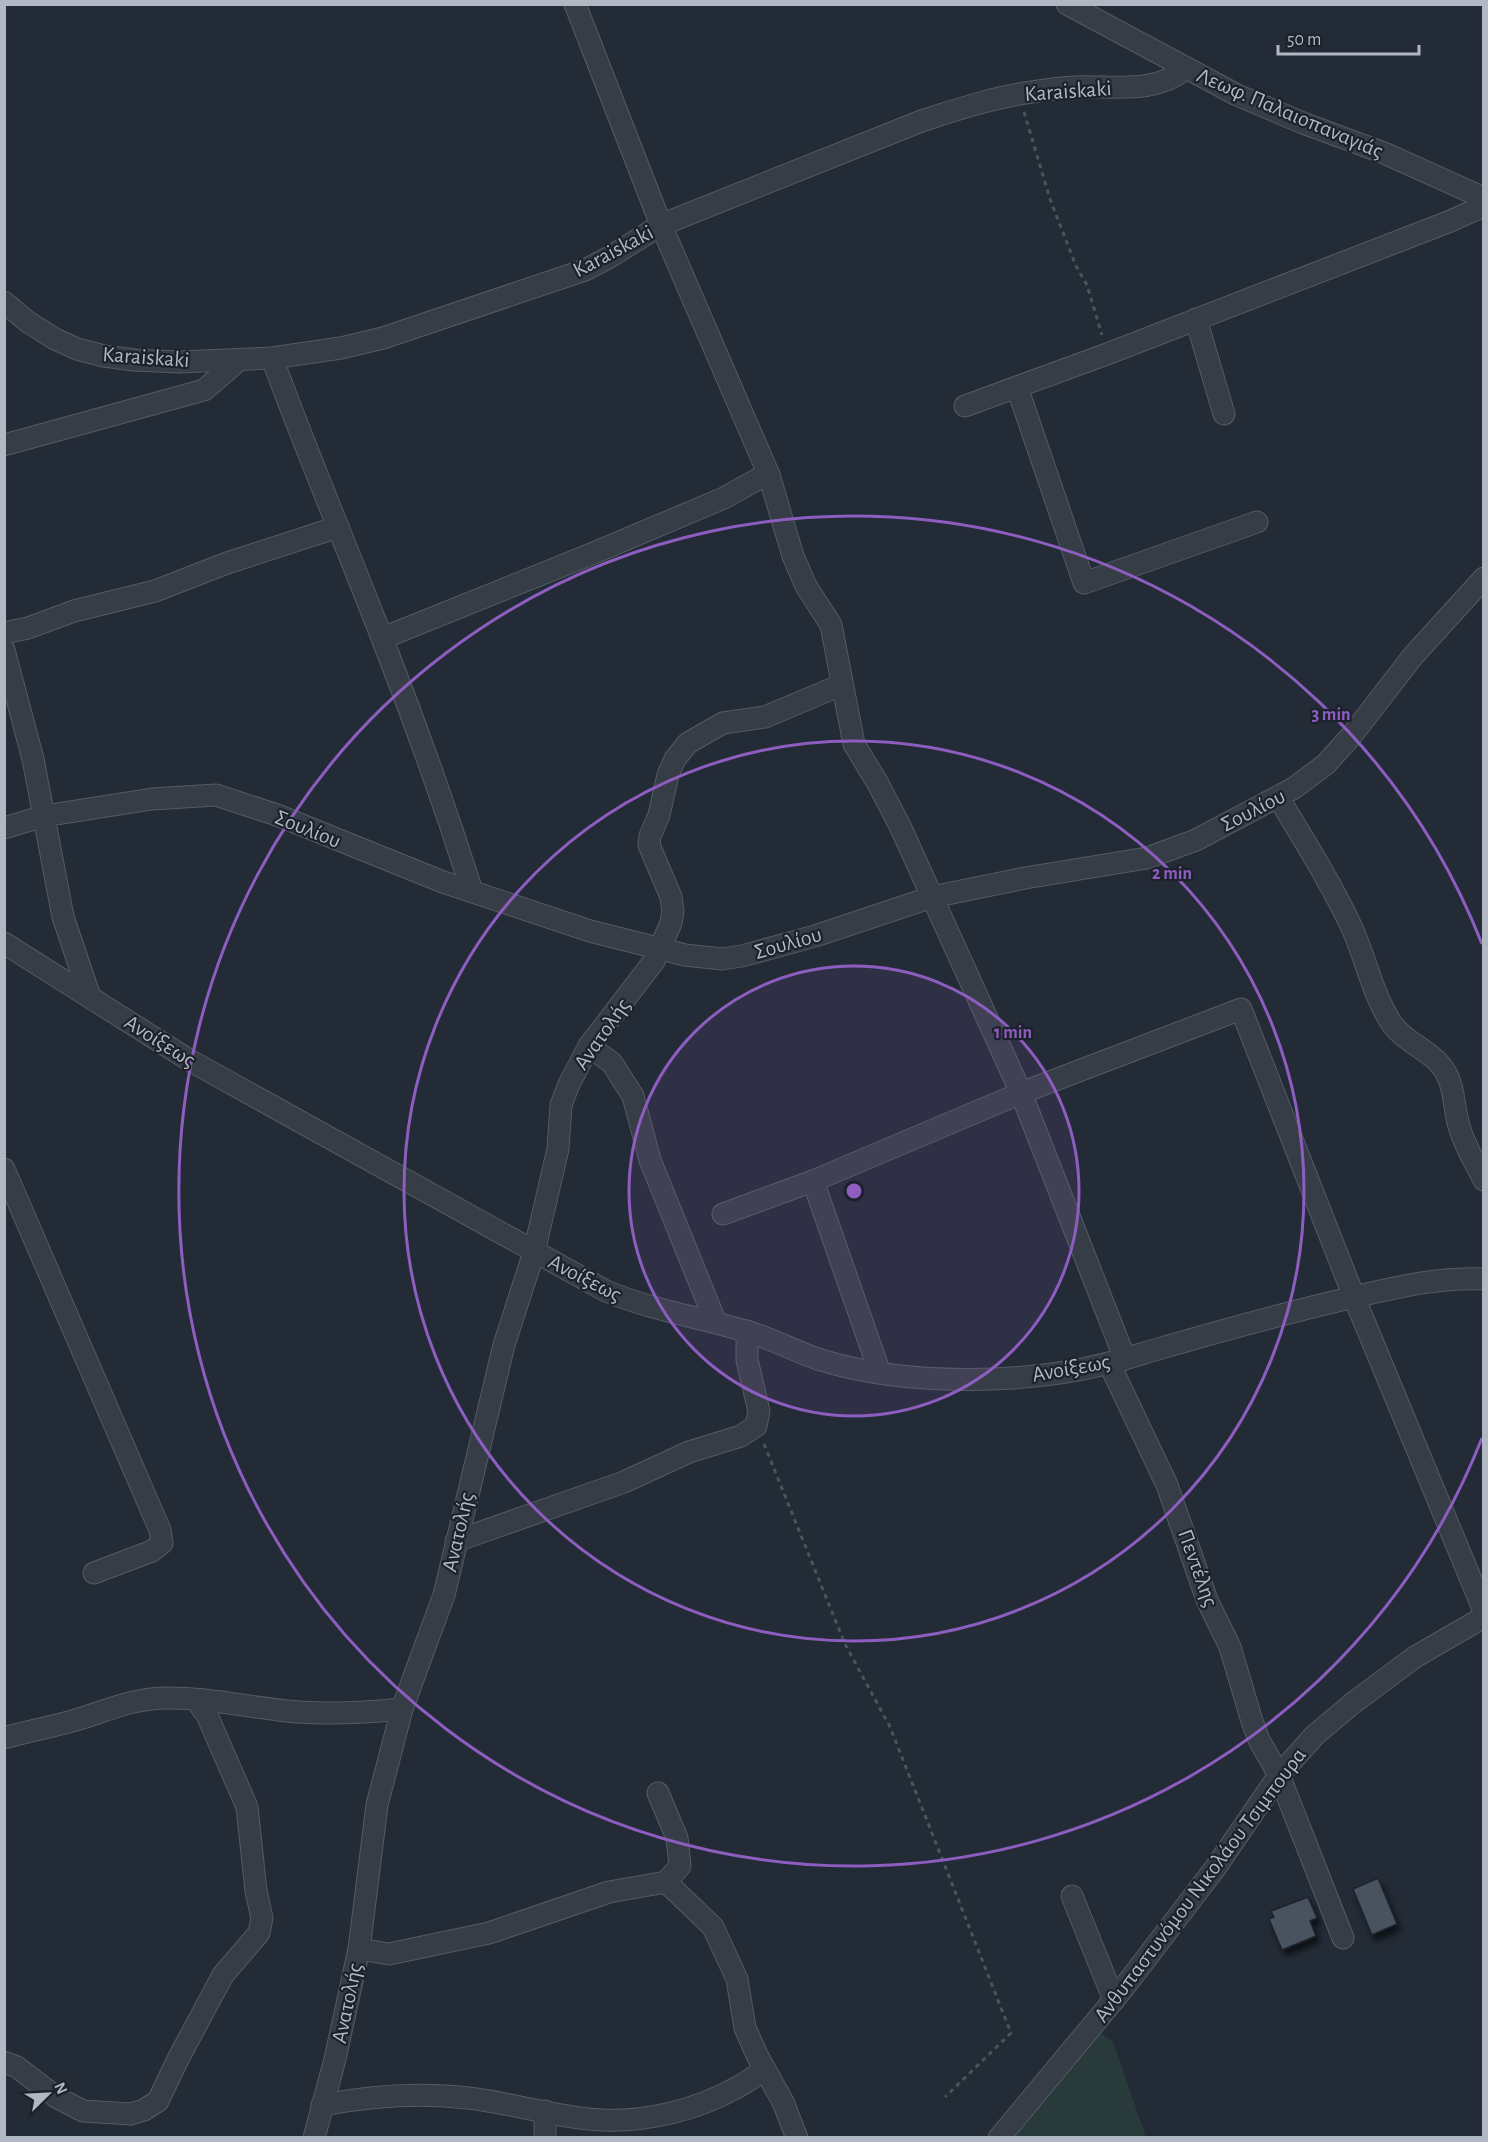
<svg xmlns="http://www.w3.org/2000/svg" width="1488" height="2142" font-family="'Alegreya Sans',sans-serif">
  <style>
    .green { fill: #293a3b }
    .building { fill: #4a525f; stroke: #1e242d; stroke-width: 1.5; filter: url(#shadow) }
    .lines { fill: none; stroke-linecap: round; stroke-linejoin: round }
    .minor-casing { stroke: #545b64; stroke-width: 23 }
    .path { stroke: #475659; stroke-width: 3; stroke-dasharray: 4.5 4.5; stroke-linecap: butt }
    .minor { stroke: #373d47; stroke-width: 21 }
    .ring { fill: none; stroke: #8e5dc0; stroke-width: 3 }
    .labels { text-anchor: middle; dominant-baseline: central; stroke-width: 4.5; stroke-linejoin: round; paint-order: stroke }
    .street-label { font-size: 22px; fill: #b1b8c3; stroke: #1c222b }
    .centre { fill: #8e5dc0; stroke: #1c222b; stroke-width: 3 }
    .ring-label { font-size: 18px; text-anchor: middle; font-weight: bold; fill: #8e5dc0; stroke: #1c222b; stroke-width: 4.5; stroke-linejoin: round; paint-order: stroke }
  </style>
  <defs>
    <filter id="shadow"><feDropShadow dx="3.5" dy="6" stdDeviation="3" flood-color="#0009"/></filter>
  </defs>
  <rect width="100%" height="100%" fill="#232b36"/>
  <!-- green -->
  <polygon class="green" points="1098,2031 1113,2042 1146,2137 1006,2138"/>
  <!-- building -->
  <g class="building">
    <polygon points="1378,1878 1397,1924 1372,1935 1353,1889"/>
    <polygon points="1308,1897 1317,1918 1310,1921 1316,1936 1282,1950 1269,1919 1274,1917 1271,1911"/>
  </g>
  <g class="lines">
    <!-- minor casing -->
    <g class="minor-casing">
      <g id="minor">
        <polyline points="575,4 661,225 769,475 793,556 806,586 831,625 854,744 877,782 900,826 1021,1093 1241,1009 1354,1297 1484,1611"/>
        <polyline points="1067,4 1237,95 1303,123 1384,153 1484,198"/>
        <path d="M4,302L28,322L55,339L77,349L104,356L134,360L179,362L272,358L341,348L383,338L585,270L608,258L661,225L924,120C959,109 995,97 1032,92C1045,90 1059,88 1073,87C1111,85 1154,95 1185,69"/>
        <polyline points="1196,319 1224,414"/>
        <path d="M272,358C307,453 346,545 382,638C415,722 445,806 472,891"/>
        <polyline points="1017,387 1084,583 1257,522"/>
        <polyline points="965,406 1107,354 1448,222 1484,206"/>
        <polyline points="4,445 204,390 239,360"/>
        <polyline points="4,633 28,628 74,611 155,591 227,563 338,527"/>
        <polyline points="383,638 589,555 724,498 758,479 769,475"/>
        <polyline points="4,650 33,759 63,917 90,997"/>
        <path d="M1278,797C1304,840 1331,883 1352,928C1366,959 1372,992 1390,1021C1405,1045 1437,1051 1448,1077C1455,1092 1454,1110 1459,1126C1464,1145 1475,1162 1484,1180"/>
        <polyline points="4,828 44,816 152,799 216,795 277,815 443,882 590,931 685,955 722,959 742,956 815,936 932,897 1025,878 1147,858 1196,840 1294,788 1326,764 1352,735 1413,656 1484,578"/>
        <path d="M4,943L189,1060L606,1291C651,1310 699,1317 745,1331C772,1338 795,1352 821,1360C906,1386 1023,1385 1109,1363C1128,1359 1146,1352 1165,1347C1231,1328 1296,1310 1363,1295C1403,1286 1442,1277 1484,1279"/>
        <polyline points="589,1046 612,1063 633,1096 650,1160 716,1323"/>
        <polyline points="4,1169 160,1530 162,1543 152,1551 94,1573"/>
        <polyline points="813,1181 1021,1093 1125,1359"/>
        <polyline points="723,1214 813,1181 880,1373"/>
        <polyline points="1109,1363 1167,1485 1207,1600 1230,1647 1252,1721 1259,1740 1279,1775 1343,1938"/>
        <polyline points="456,1541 624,1482 689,1452 741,1436 756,1426 759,1411 747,1360 747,1331"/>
        <path d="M4,1738C28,1731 52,1727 76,1720C106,1711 131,1699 164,1698C205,1697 247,1707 287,1711C326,1715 363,1713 402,1709"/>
        <polyline points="658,1793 677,1838 680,1866 666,1882"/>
        <polyline points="1072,1896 1114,2000"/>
        <polyline points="359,1949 389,1954 489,1933 609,1892 666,1882 713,1927 737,1979 745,2028 757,2055 783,2102 797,2138"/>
        <polyline points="4,2062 17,2067 56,2097 83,2111 131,2114 144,2110 158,2101 178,2059 223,1975 259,1933 262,1918 256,1891 247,1807 207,1715 196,1700"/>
        <path d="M322,2105C370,2096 419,2092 468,2098C513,2103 557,2118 603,2120C646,2122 696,2110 734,2089C745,2084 755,2076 765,2069"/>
        <polyline points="545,2111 545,2138"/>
        <polyline points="314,2138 335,2059 359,1949 377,1805 402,1709 444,1595 504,1345 534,1252 558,1149 561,1105 569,1084 589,1046 654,961 671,923 673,911 671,897 649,845 650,836 659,815 668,775 675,759 688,743 723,723 765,717 841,685"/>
        <polyline points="999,2138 1122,1990 1216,1867 1279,1775 1315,1735 1353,1703 1415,1657 1484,1617"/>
      </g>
    </g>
    <!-- path -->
    <g class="path">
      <polyline points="1024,112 1050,199 1076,266 1087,285 1102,335"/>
      <polyline points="764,1444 845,1644 890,1727 1011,2033 945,2097"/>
    </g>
    <!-- minor -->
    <use href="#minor" class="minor"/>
  </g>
  <!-- distance rings -->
  <circle cx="854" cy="1191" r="225" fill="#8e5dc0" fill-opacity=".12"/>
  <g class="ring">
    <circle cx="854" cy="1191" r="225"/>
    <circle cx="854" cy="1191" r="450"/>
    <path d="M1482 1438A675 675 0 1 1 1482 944"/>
  </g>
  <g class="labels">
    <!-- street labels -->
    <g class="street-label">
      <text transform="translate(1068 91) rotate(-4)">Karaiskaki</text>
      <text transform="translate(1290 113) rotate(23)">Λεωφ. Παλαιοπαναγιάς</text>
      <text transform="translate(613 251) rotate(-28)">Karaiskaki</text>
      <text transform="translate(146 357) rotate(4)">Karaiskaki</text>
      <text transform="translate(1253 810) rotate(-27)">Σουλίου</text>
      <text transform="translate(308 829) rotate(22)">Σουλίου</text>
      <text transform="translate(788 943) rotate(-16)">Σουλίου</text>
      <text transform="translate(602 1034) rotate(-55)">Ανατολής</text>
      <text transform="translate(160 1041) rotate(32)">Ανοίξεως</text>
      <text transform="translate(585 1278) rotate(27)">Ανοίξεως</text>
      <text transform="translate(1071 1368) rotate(-10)">Ανοίξεως</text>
      <text transform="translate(458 1532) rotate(-77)">Ανατολής</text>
      <text transform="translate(1198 1568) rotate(70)">Πεντέλης</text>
      <text transform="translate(1200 1885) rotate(-53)">Ανθυπαστυνόμου Νικολάου Τσιμπουρα</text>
      <text transform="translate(347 2003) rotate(-78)">Ανατολής</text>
    </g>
  </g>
  <circle cx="854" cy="1191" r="9" class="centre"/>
  <g class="ring-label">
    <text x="1331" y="720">3 min</text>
    <text x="1172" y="879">2 min</text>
    <text x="1013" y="1038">1 min</text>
  </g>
  <!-- border -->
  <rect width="1488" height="2142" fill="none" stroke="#b1b8c3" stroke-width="12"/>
  <!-- north arrow -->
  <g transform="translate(48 2094) rotate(66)" stroke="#1c222b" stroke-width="4.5" paint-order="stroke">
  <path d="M0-4.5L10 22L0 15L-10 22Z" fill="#b1b8c3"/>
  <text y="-9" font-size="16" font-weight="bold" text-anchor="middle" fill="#b1b8c3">N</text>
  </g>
  <!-- scale -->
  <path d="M1278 45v9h141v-9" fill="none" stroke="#b1b8c3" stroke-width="3"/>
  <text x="1287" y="45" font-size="18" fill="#b1b8c3" stroke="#1c222b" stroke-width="4.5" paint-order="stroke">50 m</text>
</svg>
